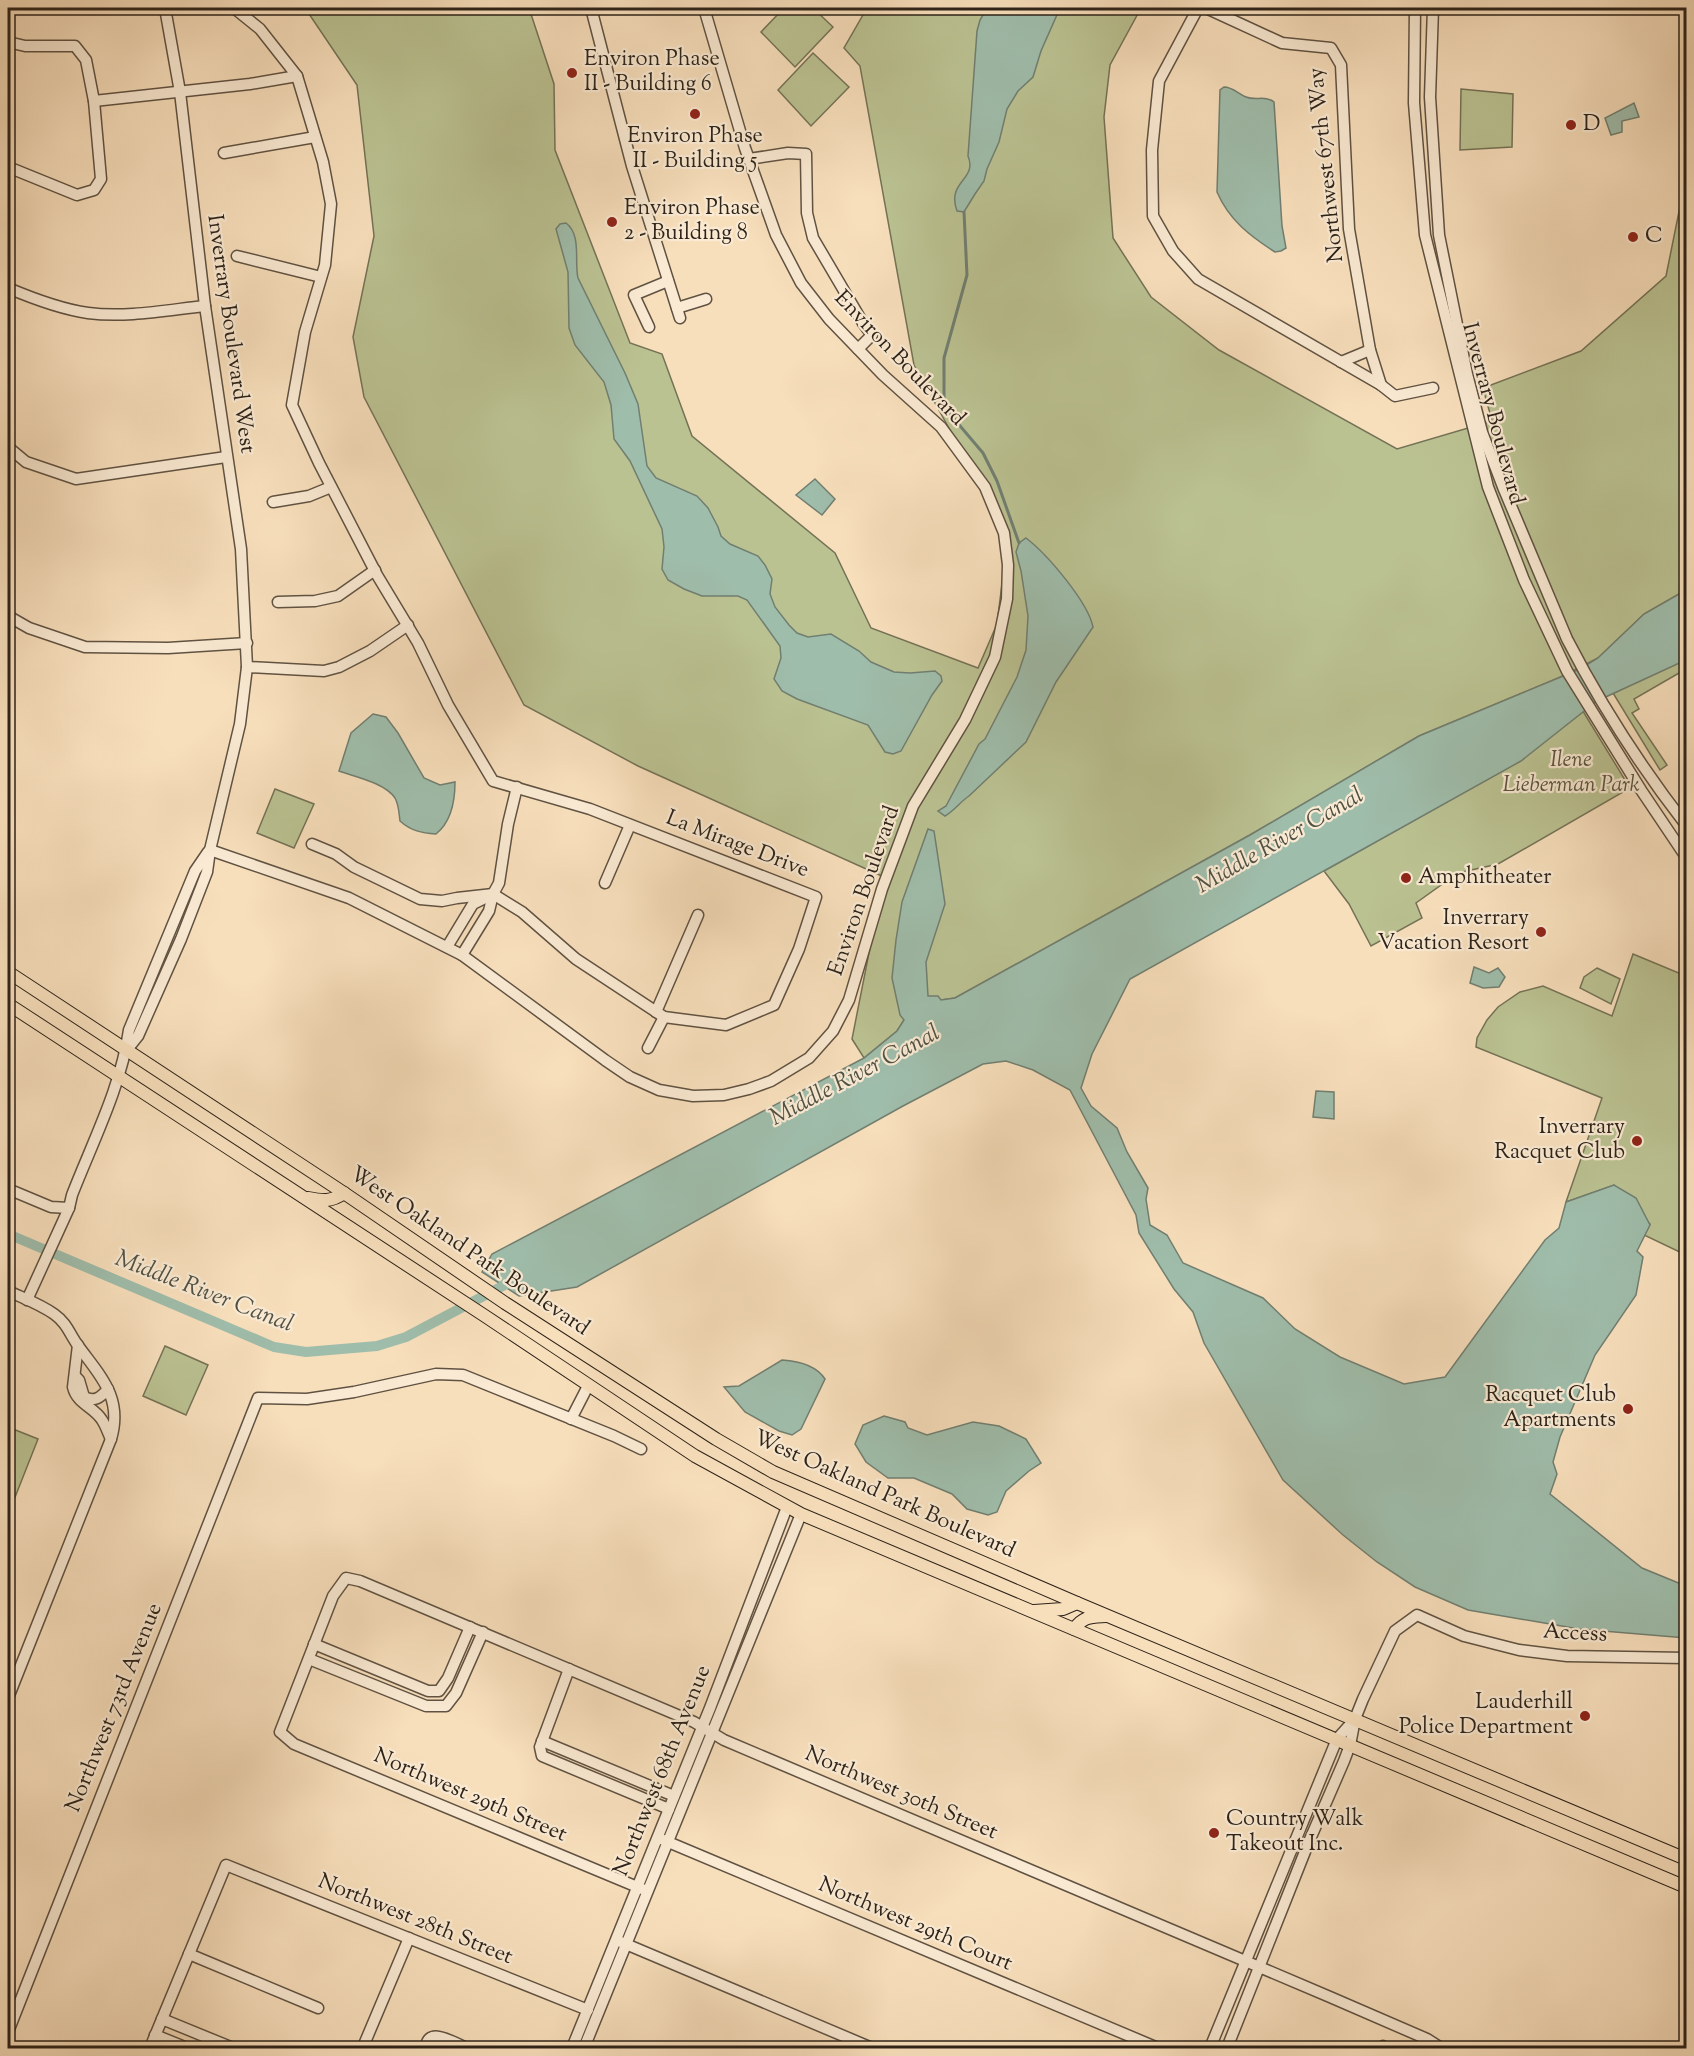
<svg xmlns="http://www.w3.org/2000/svg" width="1694" height="2056" font-family="'Sorts Mill Goudy',serif">
  <style>
    .green { fill: #bbc292; stroke: #747256; stroke-width: 1.5 }
    .water { fill: #9fbdab; stroke: #717f71; stroke-width: 1.5 }
    .lines { fill: none; stroke-linecap: round; stroke-linejoin: round }
    .stream { stroke: #717f71; stroke-width: 3 }
    .canal { stroke: #9fbdab; stroke-width: 10 }
    .minor-casing { stroke: #605242; stroke-width: 13 }
    .major-casing { stroke: #2d2319; stroke-width: 14 }
    .minor { stroke: #faead3; stroke-width: 10 }
    .major { stroke: #f8dfbc; stroke-width: 12 }
    .poi-dot { fill: #8f2418; stroke: #faead3; stroke-width: 2 }
    .labels { text-anchor: middle; dominant-baseline: central; stroke-width: 4.5; stroke-linejoin: round; paint-order: stroke }
    .poi-label { font-size: 22px; fill: #2d2319; stroke: #faead3; text-anchor: start }
    .street-label { font-size: 22px; fill: #2d2319; stroke: #faead3 }
    .park-label { font-size: 22px; font-style: italic; fill: #58533d; stroke: #faead3 }
    .water-label { font-size: 24px; font-style: italic; fill: #4f5145; stroke: #faead3 }
  </style>
  <rect width="100%" height="100%" fill="#f8dfbc"/>
  <filter id="stains"><feTurbulence type="fractalNoise" baseFrequency=".00333" numOctaves="4"/><feColorMatrix values="0 0 0 0 .2 0 0 0 0 .09 0 0 0 0 .02 0 0 0 .5 -.17"/></filter>
  <radialGradient id="worn" r=".72"><stop offset=".6" stop-color="#630" stop-opacity="0"/><stop offset="1" stop-color="#630" stop-opacity=".3"/></radialGradient>
  <!-- green -->
  <g class="green">
    <polygon points="305,8 529,8 554,84 555,150 630,343 662,354 692,436 835,553 871,628 978,668 997,624 1008,535 914,365 860,66 844,48 867,8 1141,8 1110,65 1104,117 1113,238 1151,297 1219,350 1397,449 1492,421 1483,388 1581,351 1666,276 1686,177 1686,590 1644,614 1598,658 1563,676 1419,736 1250,835 955,998 941,1000 904,1020 897,1031 864,1058 852,1039 884,877 638,766 524,705 364,397 353,337 374,236 357,85"/>
    <polygon points="784,8 813,8 833,27 795,67 761,32"/>
    <polygon points="813,53 849,87 811,126 778,90"/>
    <polygon points="1461,89 1513,94 1512,147 1460,150"/>
    <polygon points="1686,655 1686,669 1634,699 1639,709 1632,713 1667,765 1660,770 1613,693"/>
    <polygon points="1581,708 1630,788 1498,864 1458,873 1416,903 1422,918 1371,946 1349,904 1324,871 1520,761"/>
    <polygon points="275,789 314,804 294,848 257,833"/>
    <polygon points="1633,954 1686,976 1686,1255 1644,1235 1650,1224 1614,1185 1566,1202 1602,1098 1476,1047 1477,1038 1487,1020 1498,1007 1520,992 1543,986 1612,1016"/>
    <polygon points="1597,968 1620,979 1611,1004 1580,988 1584,977"/>
    <polygon points="165,1346 208,1365 186,1415 143,1396"/>
    <polygon points="8,1427 38,1439 8,1515"/>
  </g>
  <!-- water -->
  <g class="water">
    <path d="M987,8H1060L1041,51L1033,77L1018,91L1007,109L999,142L987,169L984,181L975,194L964,212L957,211C946,181 978,180 968,156L977,31L980,20Z"/>
    <path d="M1224,87C1233,87 1238,94 1246,97C1256,101 1265,95 1274,102L1282,226L1286,248L1281,251L1275,252C1250,236 1229,220 1217,192L1220,90Z"/>
    <polygon points="1634,103 1639,117 1622,121 1622,132 1611,135 1605,118"/>
    <path d="M566,223C582,235 574,262 578,278L625,373L638,404L647,466L656,478L697,496L708,508L718,527L721,536L730,544L758,556L765,565L772,579L770,594L775,607L789,625L797,633L808,637L831,634L859,651L871,662L894,672L910,673L935,671L941,676L942,681L932,695L901,751L893,754L885,752L868,725L797,699L782,691L774,679L781,658L780,646L747,600L738,596H702L684,589L668,580L662,569L664,547L662,529L630,461L614,439L611,405L604,382L575,345L569,328L568,272L556,229L560,224Z"/>
    <polygon points="815,479 835,499 822,515 796,495"/>
    <path d="M1026,538C1047,554 1088,602 1093,627L1056,682L1026,742L969,796C960,802 955,810 945,816L938,811L946,806L979,744L985,739L1017,677L1026,650L1028,616L1021,571L1016,552L1019,543Z"/>
    <polygon points="1686,590 1686,660 1597,701 1521,761 1130,979 1092,1054 1081,1088 1091,1106 1117,1128 1127,1152 1148,1188 1146,1199 1150,1225 1167,1235 1183,1263 1263,1298 1295,1329 1340,1357 1404,1384 1445,1377 1545,1240 1559,1228 1566,1202 1614,1185 1636,1198 1650,1225 1637,1251 1643,1257 1636,1295 1595,1355 1560,1437 1553,1462 1557,1474 1550,1494 1642,1568 1686,1586 1686,1638 1579,1629 1468,1610 1415,1587 1377,1562 1343,1535 1283,1480 1204,1343 1193,1312 1174,1289 1139,1233 1136,1215 1070,1090 1033,1070 1006,1061 983,1064 903,1106 577,1287 519,1296 482,1272 492,1254 864,1058 897,1031 904,1020 900,1015 892,978 896,940 902,902 928,829 934,831 945,904 926,962 928,996 938,996 941,1000 955,998 1250,835 1419,736 1580,669 1598,658 1644,614"/>
    <path d="M373,714L386,717L398,733L424,778L440,785L455,782C455,801 451,822 436,834C422,833 411,831 400,821C399,814 399,805 395,798C385,783 356,777 339,771L351,733Z"/>
    <polygon points="1474,967 1489,973 1498,968 1505,977 1499,987 1483,988 1470,983"/>
    <polygon points="1316,1091 1334,1092 1334,1119 1313,1117"/>
    <path d="M782,1360C797,1361 816,1365 825,1379L801,1429L792,1435L779,1431L745,1412L724,1387L739,1386Z"/>
    <polygon points="884,1416 905,1422 908,1428 927,1435 973,1422 999,1426 1026,1439 1041,1463 1029,1471 1006,1491 997,1512 988,1515 967,1509 952,1494 914,1478 888,1478 866,1462 855,1444 863,1425"/>
  </g>
  <g class="lines">
    <!-- stream -->
    <polyline class="stream" points="964,212 967,275 944,358 944,407 983,453 997,481 1019,543"/>
    <!-- canal -->
    <polyline class="canal" points="8,1234 274,1347 306,1352 377,1346 406,1337 514,1280"/>
    <!-- minor casing -->
    <g class="minor-casing">
      <g id="minor">
        <polyline points="234,8 260,29 297,76 323,162 331,204 325,265 305,332 292,405 319,463 377,575 418,643 448,705 493,781 590,809 816,897 799,949 774,1005 726,1025 664,1017 576,959 522,912 493,894 457,898 442,901 420,899 354,867 336,854 312,844"/>
        <polyline points="591,8 632,166 680,318"/>
        <polyline points="1198,8 1159,81 1152,150 1153,216 1173,251 1198,279 1381,385 1395,396 1433,388"/>
        <polyline points="1206,8 1282,43 1331,48 1341,65 1349,229 1370,350 1381,385"/>
        <polyline points="1415,8 1414,103 1425,235 1488,487 1524,580 1567,671 1641,790 1686,857"/>
        <path d="M1433,8L1430,97L1439,235L1467,374L1482,432L1503,487L1567,639C1601,705 1641,767 1686,825"/>
        <polyline points="8,42 25,46 75,46 86,60 94,101 101,179 94,190 77,195 8,167"/>
        <polyline points="94,101 250,84 297,76"/>
        <polyline points="224,153 315,137"/>
        <polyline points="749,159 788,153 806,154 807,213 813,238 863,323 872,335 858,349"/>
        <polyline points="237,256 321,277"/>
        <path d="M8,288C34,299 60,309 88,313C126,318 167,310 205,306"/>
        <polyline points="677,308 706,299"/>
        <polyline points="649,327 634,295 668,281"/>
        <polyline points="1341,362 1370,350"/>
        <polyline points="8,447 26,462 76,479 226,457"/>
        <polyline points="273,502 309,496 331,487"/>
        <polyline points="278,602 315,601 338,596 375,570"/>
        <polyline points="8,616 29,628 85,647 168,648 247,643"/>
        <polyline points="247,667 324,671 339,667 370,651 408,625"/>
        <polyline points="210,850 349,898 462,955 605,1060 630,1077 659,1090 693,1096 724,1095 749,1089 771,1081 809,1058 833,1031 849,1000 882,889 913,806 965,720 995,657 1007,599 1008,565 1004,533 985,487 941,427 883,375 829,319 801,283 776,235 745,148 704,8"/>
        <polyline points="605,883 630,825"/>
        <polyline points="447,947 473,904 487,897"/>
        <polyline points="462,955 489,911 493,894 499,883 508,824 517,787"/>
        <polyline points="656,1012 698,915"/>
        <polyline points="648,1048 664,1017"/>
        <polyline points="126,1051 138,1036 181,939 207,872 210,850 240,724 247,667 241,549 205,306 180,92 165,8"/>
        <polyline points="8,1189 51,1207 69,1208"/>
        <path d="M8,1291C23,1298 40,1304 54,1314C67,1323 70,1335 79,1347C101,1377 123,1398 111,1439L8,1698"/>
        <path d="M27,1300L69,1208L72,1195C93,1141 121,1087 129,1030L195,871L208,852"/>
        <path d="M78,1345L73,1387C77,1404 94,1407 102,1420C106,1426 108,1433 111,1439"/>
        <path d="M75,1376L79,1380L84,1397C95,1402 100,1398 108,1389"/>
        <polyline points="571,1419 588,1386"/>
        <polyline points="314,1644 428,1691 439,1691 448,1678 470,1627"/>
        <polyline points="309,1659 426,1706 446,1706 456,1693 483,1632"/>
        <polyline points="569,1669 540,1747 542,1756 669,1809"/>
        <polyline points="542,1741 674,1796"/>
        <polyline points="661,1839 1158,2048"/>
        <polyline points="647,1891 294,1744 280,1732 333,1596 346,1578 360,1581 694,1722 724,1740 1330,1997 1427,2039 1441,2048"/>
        <polyline points="621,1942 872,2048"/>
        <polyline points="189,1954 318,2008"/>
        <polyline points="162,2019 233,2048"/>
        <polyline points="8,2032 258,1398 307,1399 354,1392 436,1374 463,1375 614,1436 641,1449"/>
        <polyline points="155,2035 187,2048"/>
        <polyline points="363,2047 409,1938"/>
        <polyline points="150,2048 226,1865 588,2010"/>
        <path d="M426,2048C427,2025 454,2043 467,2048"/>
        <polyline points="572,2048 710,1708 787,1507"/>
        <polyline points="584,2048 801,1514"/>
        <polyline points="1210,2048 1337,1739 1355,1719"/>
        <polyline points="1227,2048 1308,1844 1344,1761 1350,1745 1355,1719 1363,1699 1395,1631 1417,1615 1464,1636 1519,1650 1567,1656 1686,1658"/>
        <polyline points="1381,2048 1383,2046"/>
      </g>
    </g>
    <!-- major casing -->
    <g class="major-casing">
      <g id="major">
        <polyline points="8,972 344,1193 505,1303 716,1439 773,1472 1077,1603 1686,1859"/>
        <polyline points="8,1004 485,1316 695,1456 801,1514 1686,1887"/>
        <path d="M308,1198C323,1201 331,1202 344,1193"/>
        <polyline points="1034,1611 1063,1609 1077,1603"/>
        <path d="M1074,1629C1084,1616 1090,1617 1106,1616"/>
      </g>
    </g>
    <!-- minor -->
    <use href="#minor" class="minor"/>
    <!-- major -->
    <use href="#major" class="major"/>
  </g>
  <!-- markers -->
  <g class="poi-dot">
    <circle cx="572" cy="73" r="6"/>
    <circle cx="695" cy="114" r="6"/>
    <circle cx="1571" cy="125" r="6"/>
    <circle cx="612" cy="222" r="6"/>
    <circle cx="1633" cy="237" r="6"/>
    <circle cx="1406" cy="878" r="6"/>
    <circle cx="1541" cy="932" r="6"/>
    <circle cx="1637" cy="1141" r="6"/>
    <circle cx="1628" cy="1409" r="6"/>
    <circle cx="1585" cy="1716" r="6"/>
    <circle cx="1214" cy="1833" r="6"/>
  </g>
  <g class="labels">
    <!-- poi labels -->
    <g class="poi-label">
      <text x="584" y="60">Environ Phase<tspan x="584" dy="25">II - Building 6</tspan></text>
      <text x="1583" y="125">D</text>
      <text x="695" y="137" text-anchor="middle">Environ Phase<tspan x="695" dy="25">II - Building 5</tspan></text>
      <text x="624" y="209">Environ Phase<tspan x="624" dy="25">2 - Building 8</tspan></text>
      <text x="1645" y="237">C</text>
      <text x="1418" y="878">Amphitheater</text>
      <text x="1529" y="919" text-anchor="end">Inverrary<tspan x="1529" dy="25">Vacation Resort</tspan></text>
      <text x="1625" y="1128" text-anchor="end">Inverrary<tspan x="1625" dy="25">Racquet Club</tspan></text>
      <text x="1616" y="1396" text-anchor="end">Racquet Club<tspan x="1616" dy="25">Apartments</tspan></text>
      <text x="1573" y="1703" text-anchor="end">Lauderhill<tspan x="1573" dy="25">Police Department</tspan></text>
      <text x="1226" y="1820">Country Walk<tspan x="1226" dy="25">Takeout Inc.</tspan></text>
    </g>
    <!-- street labels -->
    <g class="street-label">
      <text transform="translate(1327 165) rotate(-96)">Northwest 67th Way</text>
      <text transform="translate(230 334) rotate(82)">Inverrary Boulevard West</text>
      <text transform="translate(899 359) rotate(46)">Environ Boulevard</text>
      <text transform="translate(1492 414) rotate(75)">Inverrary Boulevard</text>
      <text transform="translate(737 845) rotate(21)">La Mirage Drive</text>
      <text transform="translate(865 891) rotate(-71)">Environ Boulevard</text>
      <text transform="translate(469 1252) rotate(34)">West Oakland Park Boulevard</text>
      <text transform="translate(884 1495) rotate(24)">West Oakland Park Boulevard</text>
      <text transform="translate(1575 1634) rotate(3)">Access</text>
      <text transform="translate(115 1708) rotate(-68)">Northwest 73rd Avenue</text>
      <text transform="translate(663 1771) rotate(-68)">Northwest 68th Avenue</text>
      <text transform="translate(901 1794) rotate(23)">Northwest 30th Street</text>
      <text transform="translate(470 1796) rotate(23)">Northwest 29th Street</text>
      <text transform="translate(415 1920) rotate(22)">Northwest 28th Street</text>
      <text transform="translate(915 1925) rotate(23)">Northwest 29th Court</text>
    </g>
    <!-- park labels -->
    <g class="park-label">
      <text x="1571" y="761">Ilene<tspan x="1571" dy="25">Lieberman Park</tspan></text>
    </g>
    <!-- water labels -->
    <g class="water-label">
      <text transform="translate(1280 841) rotate(-30)">Middle River Canal</text>
      <text transform="translate(855 1076) rotate(-28)">Middle River Canal</text>
      <text transform="translate(204 1292) rotate(21)">Middle River Canal</text>
    </g>
  </g>
  <!-- margin -->
  <rect width="1694" height="2056" fill="none" stroke="#f8dfbc" stroke-width="30"/>
  <rect x="9" y="9" width="1676" height="2038" fill="none" stroke="#2d2319" stroke-width="3"/>
  <rect x="15" y="15" width="1664" height="2026" fill="none" stroke="#2d2319" stroke-width="1.5"/>
  <rect width="100%" height="100%" filter="url(#stains)"/>
  <rect width="100%" height="100%" fill="url(#worn)"/>
</svg>
